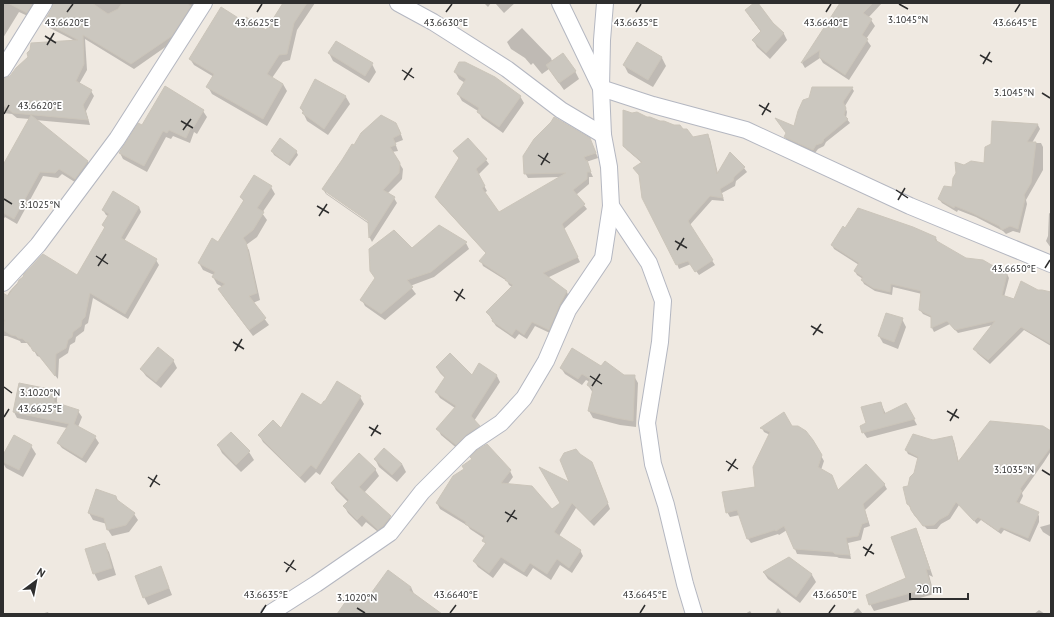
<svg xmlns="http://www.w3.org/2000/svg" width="1054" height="617" font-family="'PT Sans',sans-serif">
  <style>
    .shadow { fill: #0003; fill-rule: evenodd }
    .building { fill: #cbc7bf; stroke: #cbc5ba }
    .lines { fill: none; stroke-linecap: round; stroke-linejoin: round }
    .street-casing { stroke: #b4b7c1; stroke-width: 18 }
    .street { stroke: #fff; stroke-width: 16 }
    .ticks { fill: none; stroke: #2e2e2e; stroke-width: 1.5 }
    .ticks-label { font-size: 10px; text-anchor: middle; fill: #2e2e2e; stroke: #fff; stroke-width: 3.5; stroke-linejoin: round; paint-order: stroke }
  </style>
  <rect width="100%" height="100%" fill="#efe9e1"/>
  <!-- shadow -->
  <g class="shadow">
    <polygon points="3,3 38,3 30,17 19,12 3,38"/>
    <polygon points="54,3 198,3 174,41 134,69 85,39 87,70 79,84 91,91 94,96 86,111 90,125 35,120 88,162 91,167 78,184 62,174 58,178 43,176 17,224 5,217 3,220 3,167 30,119 17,118 12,114 3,113 3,92 75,41 48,27 45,22 53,8"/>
    <polygon points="284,3 315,3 297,30 290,60 283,62 272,78 283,84 287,91 267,126 212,94 208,87 214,77 194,65 190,59 244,22 266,31"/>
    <polygon points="484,3 491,3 488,7"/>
    <polygon points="495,3 515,3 504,13"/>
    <polygon points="756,3 773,23 784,34 787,40 770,59 757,47 753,40 761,32 750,17 746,10"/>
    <polygon points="841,3 882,3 868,18 871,20 875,26 866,39 871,46 849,80 823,63 820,58 805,68 802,63"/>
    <polygon points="522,28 551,58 552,61 575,71 579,79 564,90 549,69 542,74 533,63 531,65 525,58 511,49 507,42"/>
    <polygon points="637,43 662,58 666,66 653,87 628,73 624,65"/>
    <polygon points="329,53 372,64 376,72 369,83 333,61"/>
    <polygon points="455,72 520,96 524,103 503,133 482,118 478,111 462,101 458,94 465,83 459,79"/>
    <polygon points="852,88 854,91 845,106 847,112 846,118 850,123 826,142 824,146 818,149 815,153 787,141 785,137 795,128"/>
    <polygon points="346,97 350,104 328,135 307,121 301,108"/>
    <polygon points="203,111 207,117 197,134 194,132 190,143 173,136 171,139 166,137 147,172 123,159 120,153 142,126"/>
    <polygon points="993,123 1038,125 1040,129 1032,143 1041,143 1043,147 1043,170 1026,200 1027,204 1020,233 1013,231 1006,234 1003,231 976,217 958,210 957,212 942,203 939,199 953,188 964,166 985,164 992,144"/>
    <path d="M399,129L403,140L395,143L398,151L392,152L403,169L402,179L387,194L394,198L397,203L372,242L370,238L369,224L326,194L323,189L354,146ZM326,190L373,223L372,225L326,193Z"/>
    <polygon points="707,135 710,139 718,174 744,168 747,172 736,181 735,186 722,193 724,201 712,200 689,226 715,265 699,275 691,264 679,269 677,264 642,163 627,150 624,146 693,138"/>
    <polygon points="592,144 598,158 586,162 593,177 589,177 589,184 576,195 587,209 564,229 580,262 547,278 567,292 569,297 552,334 535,326 527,339 519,334 515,339 496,326 487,312 512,287 509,285 507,281 483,266 481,261 487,254 439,202 436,197 460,159 454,151 486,160 489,164 478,175 487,191 484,193 499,214 560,177 528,178 525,173"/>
    <polygon points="272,151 296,151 298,155 290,166 274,155"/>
    <polygon points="271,187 275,194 262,213 267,220 257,237 246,245 249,250 260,300 253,303 269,325 253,336 223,296 219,289 223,287 217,284 213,277 214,275 203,270 199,263 219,243 244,202 241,197"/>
    <polygon points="139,207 141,212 124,241 156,260 159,265 128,319 93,298 88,323 85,325 84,331 76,337 75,342 70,345 68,353 59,359 58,379 40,357 37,356 32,347 30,347 27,343 21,343 20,341 7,336 3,336 3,302 10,291 34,265 77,276 105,229 103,225 108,216 106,215 103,210"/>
    <polygon points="1049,213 1051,214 1051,248 1046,241 1048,236"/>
    <polygon points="439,226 466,243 469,249 434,277 410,286 416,294 385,320 365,306 362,300 376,279"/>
    <polygon points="846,229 936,238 938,243 966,259 1007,274 1009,278 1004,297 1014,300 1051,297 1051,346 1024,330 990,364 977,353 975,349 993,325 958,333 950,324 934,332 932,328 932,318 923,314 920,310 922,294 893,287 892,295 875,291 864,284 862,280 863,279 857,275 855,271 859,265 834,249 832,245"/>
    <polygon points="902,319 906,327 898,349 883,343 879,336"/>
    <polygon points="173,360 177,368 161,388 146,376 141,369"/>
    <polygon points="480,364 497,376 500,382 474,421 482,432 459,450 441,435 438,429 455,408 440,398 436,392 445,378 440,373 437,368 472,377"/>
    <polygon points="561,368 602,368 624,376 634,376 638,383 636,427 620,425 593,418 589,411 593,393 588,385 590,382 586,380 582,385 565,374"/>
    <polygon points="54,391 57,397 57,404 78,411 82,417 78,427 95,437 99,443 86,463 62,448 58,443 67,428 17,418 14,412"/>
    <polygon points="360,397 364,404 320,475 316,472 305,483 263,442 259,435 281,429 322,406"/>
    <polygon points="881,403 884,410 886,414 906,404 917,425 867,438 863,432 867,424"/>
    <polygon points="792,427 812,440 824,461 821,470 838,491 884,484 887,489 865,510 870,526 864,528 861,540 848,543 851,559 839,558 837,557 797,554 787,530 779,535 778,534 751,543 748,539 740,515 730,517 727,512 756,487 770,435 764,432 762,428"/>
    <polygon points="1051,432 1051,451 1044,462 1022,493 1023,496 1019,504 1036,512 1039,516 1039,522 1030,542 1004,530 1001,534 981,520 977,524 959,505 950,519 941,524 937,529 927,529 914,515 908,504 909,487 915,474 919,459 908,454 906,450 933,441 951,437 954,441 959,463"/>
    <polygon points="231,433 249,452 254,460 241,472 222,453 218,445"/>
    <polygon points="31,446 36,454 23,477 6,468 3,463 3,457"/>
    <polygon points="579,455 591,463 595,469 610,509 594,526 576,508 559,536 580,550 583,556 572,573 560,565 551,580 533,568 527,577 504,563 493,578 478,567 474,561 486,545 484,541 485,539 470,529 468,526 440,509 437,503 510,471 513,477 507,485 552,510 561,503 571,484"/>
    <polygon points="375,459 402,464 406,472 397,482 379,467"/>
    <polygon points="375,469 379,476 364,493 390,517 394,524 383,536 366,522 362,527 348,513 344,506 348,502 336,490 332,483"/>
    <polygon points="116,496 119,503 134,514 138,520 129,532 112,536 108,530 107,524 93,520 89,513"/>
    <polygon points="1051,524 1051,537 1043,532 1040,527"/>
    <polygon points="915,529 919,536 933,577 929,575 934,594 874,611 870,604 907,579"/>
    <polygon points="104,544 109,552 116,575 98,581 94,573"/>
    <polygon points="789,558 812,575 816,582 800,603 768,579 764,573"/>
    <polygon points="160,567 164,575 172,595 148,605 144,597"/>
    <polygon points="411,587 414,594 413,595 440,614 364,614"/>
    <polygon points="778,608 782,614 775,614"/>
    <polygon points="858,608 863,614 852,614"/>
    <polygon points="1039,610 1045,614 1034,614"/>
    <polygon points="750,611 752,614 745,614"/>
    <polygon points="48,612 49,614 41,614"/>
  </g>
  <!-- building -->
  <g class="building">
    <polygon points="8,3 33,3 27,13"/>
    <polygon points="53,3 92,3 108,14 118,9 122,3 188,3 189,5 191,6 172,36 131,64 83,35 84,64 76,81 92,90 83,105 88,120 13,113 3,105 3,78 10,76 16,68 28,57 27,53 30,50 31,43 78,40 44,22 52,8"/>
    <polygon points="283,3 307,3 294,23 287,54 279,55 267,74 283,84 263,119 206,87 214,74 189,59 221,7 243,21 246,17 266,30"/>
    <polygon points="754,3 758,3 773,23 784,33 766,53 752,40 761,31 745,10"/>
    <polygon points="840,3 873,3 863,13 872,19 862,35 868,39 845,75 819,57 820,50 801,63"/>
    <polygon points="336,41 373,63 365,76 328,53"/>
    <polygon points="637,42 662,57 648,80 623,65"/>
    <polygon points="563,53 576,71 559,83 546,65"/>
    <polygon points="459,62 465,62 495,77 521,96 499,127 477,112 479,108 457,94 466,79 454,72"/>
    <polygon points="315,79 346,96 324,129 302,113 304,111 300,108"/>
    <polygon points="165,86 204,110 193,128 191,127 186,138 169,130 167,133 163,131 144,166 119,153 138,123 142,125"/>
    <polygon points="812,87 853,87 843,102 846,108 844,115 848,119 824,139 823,140 824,141 823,141 822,143 816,145 813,150 784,137 786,133 775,118 794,126 798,111 803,100 809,98"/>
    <polygon points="623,110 632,113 637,112 647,117 650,117 660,121 664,121 674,125 680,125 683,129 687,129 693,137 708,134 717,174 730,152 745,167 734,177 733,181 720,189 723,198 710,196 688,221 713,260 695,272 688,261 676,265 642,198 639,175 633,168 642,162 623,146"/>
    <polygon points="31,115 88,161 75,179 59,169 55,173 40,172 14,219 3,213 3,165"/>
    <polygon points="381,115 396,123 401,134 393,138 396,145 390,147 400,163 399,173 383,190 395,197 369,238 368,221 322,189 342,160 352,144 354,145 361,133"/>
    <polygon points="554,117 590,138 596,153 584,157 586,161 587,160 591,172 587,172 587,179 573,190 585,204 562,224 578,257 543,273 567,291 560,304 549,330 532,322 524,335 516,329 512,335 492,321 493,319 486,312 513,285 505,280 506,279 479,261 486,253 435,197 459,158 453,151 468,138 487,159 476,169 485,186 482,188 499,212 566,173 524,174 523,156 534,139 551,122"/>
    <polygon points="992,121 1038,124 1027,142 1036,142 1031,183 1024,195 1025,199 1018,229 1010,226 1002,230 999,226 972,213 955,206 954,208 938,199 944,186 952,187 953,178 956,173 955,162 964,165 971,161 984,163 985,147 991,144"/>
    <polygon points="280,138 297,151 288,164 271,151"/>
    <polygon points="254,175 272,186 257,208 264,212 253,230 243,238 246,242 257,293 249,296 266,318 249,330 218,289 225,284 212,277 215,272 198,263 212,238 218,242 244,200 240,197"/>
    <polygon points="113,191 139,207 121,238 157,259 125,314 90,293 85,317 82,320 81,326 73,332 72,337 68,340 66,348 56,354 55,376 36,352 33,351 28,342 26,342 23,339 18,338 16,336 11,335 3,330 5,320 3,318 3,293 8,296 14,287 17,285 19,280 23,277 24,274 43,254 77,275 105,227 102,225 109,214 102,210"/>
    <polygon points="858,208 913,227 936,237 935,240 966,258 983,260 1007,274 1002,295 1014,299 1021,281 1038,290 1042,290 1051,292 1051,344 1021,327 988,360 973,349 995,321 955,330 947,321 931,328 931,316 919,310 921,291 891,284 890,292 873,288 861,280 863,277 854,271 859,263 831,245 843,226 845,228"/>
    <polygon points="439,225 467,242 431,272 407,280 413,287 381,314 360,300 375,278 370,271 369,249 394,230 412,248"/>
    <polygon points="886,313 903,318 894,342 878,336"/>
    <polygon points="158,347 174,360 156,382 140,369"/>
    <polygon points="572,348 601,366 605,361 624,375 635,375 633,421 616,418 588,411 593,389 587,385 590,379 582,374 578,379 560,368"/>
    <polygon points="450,353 472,375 479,363 497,375 471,416 480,426 466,435 456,445 436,429 456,406 435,392 445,377 436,367"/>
    <polygon points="337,381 361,396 316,469 311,465 300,477 258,435 273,420 281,428 302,393 321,405 324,401 325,401"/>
    <polygon points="19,383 54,390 54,402 79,410 74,424 96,436 82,458 57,443 69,424 13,412"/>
    <polygon points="881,402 884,414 906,403 915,419 862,433 860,426 866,423 861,407"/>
    <polygon points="784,412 792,426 798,426 806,431 813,440 822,455 818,467 832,475 838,490 866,464 885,484 863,504 868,522 862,524 858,536 846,538 850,555 835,554 833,552 794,549 784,526 776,531 775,530 747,539 737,510 726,513 722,492 755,487 753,467 770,432 760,428"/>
    <polygon points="990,421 1043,426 1051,431 1051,447 1020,489 1022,491 1016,502 1039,512 1028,538 1001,527 998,531 978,517 974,521 956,502 948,515 939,520 934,525 923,526 911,510 910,506 907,504 903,487 908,486 910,477 914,473 918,457 905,450 913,434 933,440 952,436 958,462"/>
    <polygon points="231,432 250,451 236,465 217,445"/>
    <polygon points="14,435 32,445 19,470 3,462 3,455"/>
    <polygon points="487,444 511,470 501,483 532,486 552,509 560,503 539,467 569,482 560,460 564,453 576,449 580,454 592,462 608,503 590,521 572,503 554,532 581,550 569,568 557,559 547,574 530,563 524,572 501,557 489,573 473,561 486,543 482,541 485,536 465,524 466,522 436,503 453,476 464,469 462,466 472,459 470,457 477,450"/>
    <polygon points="384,448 402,464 392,475 374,459"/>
    <polygon points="359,453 376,469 359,487 391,516 383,526 378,530 362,515 357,520 343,506 349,500 331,483"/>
    <polygon points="96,489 116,496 116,499 135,513 126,525 107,530 104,518 88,513"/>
    <polygon points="916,528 930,570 926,569 931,587 869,605 866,595 906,578 891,537"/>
    <polygon points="105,543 112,568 93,574 85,549"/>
    <polygon points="789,557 812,574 796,597 763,572"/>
    <polygon points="161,566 169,588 143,598 135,576"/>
    <polygon points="388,570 411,587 409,590 442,614 337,614 351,594 364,603"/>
  </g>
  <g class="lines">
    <!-- street casing -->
    <g class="street-casing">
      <g id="street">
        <polyline points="398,3 433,22 507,69 561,110 603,135"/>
        <polyline points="560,3 601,88 653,105 746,130 910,206 1051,264"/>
        <polyline points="605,3 602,40 601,88 603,135 609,167 611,206 649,263 663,301 660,342 647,423 653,464 666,505 685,584 694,614"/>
        <polyline points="3,69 44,3"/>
        <polyline points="3,283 38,245 117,139 204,3"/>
        <polyline points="269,614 316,584 390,533 422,492 471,443 501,423 524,398 546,361 568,310 603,258 611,206"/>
      </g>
    </g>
    <!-- street -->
    <use href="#street" class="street"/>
  </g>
  <!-- ticks -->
  <path class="ticks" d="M899,4L908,9M67,12L73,4M257,12L262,4M446,12L452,4M636,12L641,4M826,12L831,4M1015,12L1020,4M45,36L56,43M47,45L54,33M980,55L992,62M983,64L990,52M402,70L414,78M404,80L412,68M1042,93L1050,98M759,105L771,112M4,114L9,105M762,115L769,103M181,121L193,128M183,130L191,119M538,155L550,163M541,165L548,153M896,190L908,198M4,199L12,204M898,200L905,188M317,206L329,213M319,216L327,204M675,241L687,248M677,250L684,238M96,256L108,264M98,266L106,254M1045,268L1050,260M454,291L465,299M456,301L463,289M811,326L823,333M813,335L821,324M233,342L244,349M235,351L242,339M590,376L602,384M592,386L600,374M4,387L12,393M947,411L959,418M4,417L9,409M950,421L957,409M369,427L381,434M371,436L378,425M726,461L738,469M1042,470L1050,475M728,471L736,459M148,477L160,485M150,487L157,475M505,512L517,519M507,522L515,510M863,547L874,554M865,556L872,544M284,562L296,570M286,572L294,560M357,608L365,613M261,613L266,605M450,613L456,605M640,613L645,605M829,613L835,605"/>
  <g class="ticks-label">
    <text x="908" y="23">3.1045°N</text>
    <text x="636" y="26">43.6635°E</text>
    <text x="1015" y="26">43.6645°E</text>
    <text x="67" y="26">43.6620°E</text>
    <text x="257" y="26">43.6625°E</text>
    <text x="446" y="26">43.6630°E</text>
    <text x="826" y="26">43.6640°E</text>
    <text x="1014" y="96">3.1045°N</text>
    <text x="40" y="109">43.6620°E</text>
    <text x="40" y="208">3.1025°N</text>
    <text x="1014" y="272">43.6650°E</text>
    <text x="40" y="396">3.1020°N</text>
    <text x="40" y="412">43.6625°E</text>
    <text x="1014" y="473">3.1035°N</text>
    <text x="266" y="598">43.6635°E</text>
    <text x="456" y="598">43.6640°E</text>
    <text x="645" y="598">43.6645°E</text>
    <text x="835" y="598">43.6650°E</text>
    <text x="357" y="601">3.1020°N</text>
  </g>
  <!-- border -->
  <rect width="1054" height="617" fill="none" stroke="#2e2e2e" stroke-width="8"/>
  <!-- north arrow -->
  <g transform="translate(36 581) rotate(32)" stroke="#ffffff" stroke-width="3" paint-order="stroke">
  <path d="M0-3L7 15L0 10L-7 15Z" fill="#2e2e2e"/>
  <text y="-6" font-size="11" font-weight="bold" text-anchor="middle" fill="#2e2e2e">N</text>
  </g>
  <!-- scale -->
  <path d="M910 593v6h58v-6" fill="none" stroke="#2e2e2e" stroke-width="2"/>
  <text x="916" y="593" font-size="12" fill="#2e2e2e" stroke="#ffffff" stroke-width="3" paint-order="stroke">20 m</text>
</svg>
